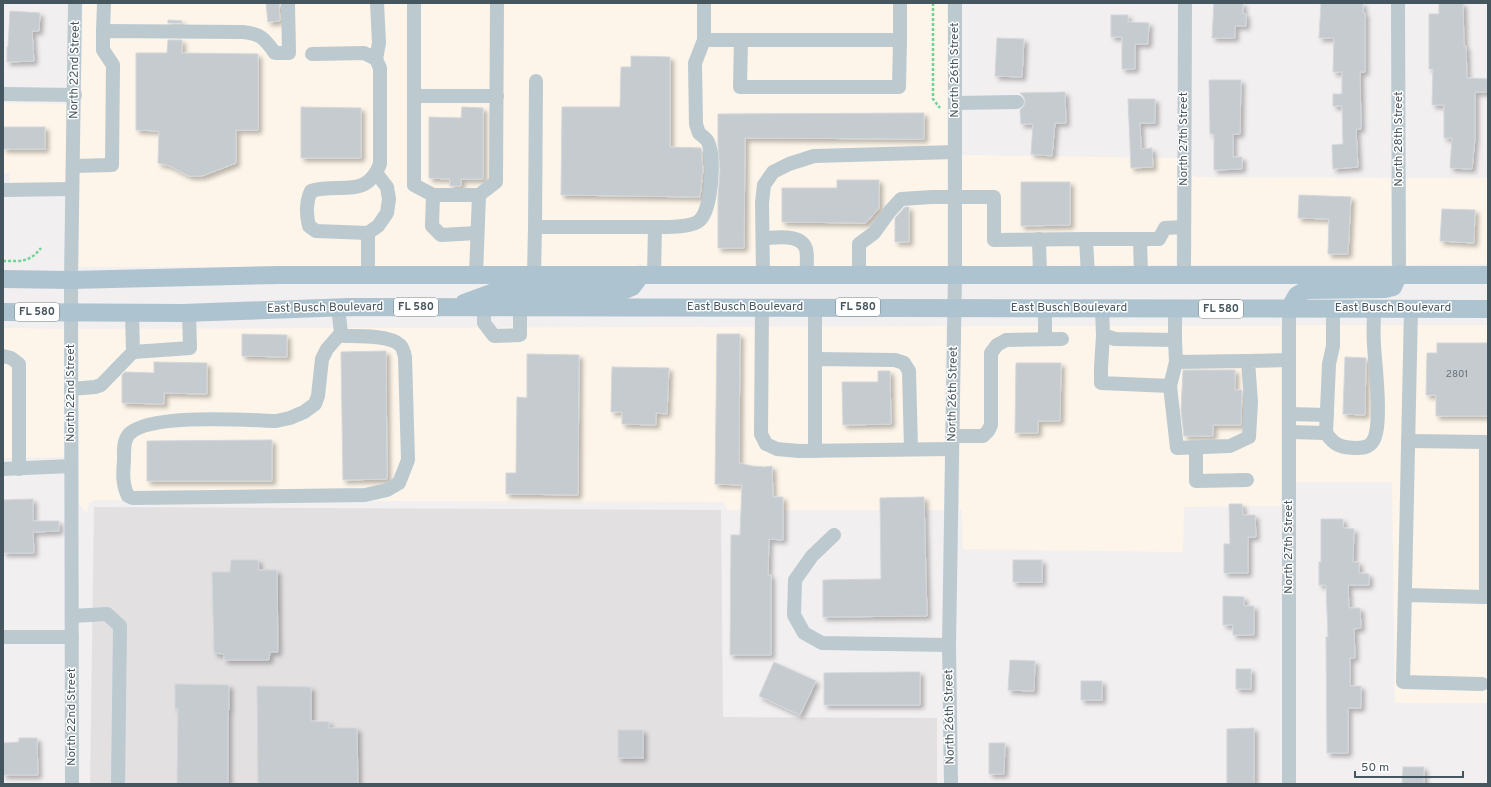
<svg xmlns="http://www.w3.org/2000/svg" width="1491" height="787" font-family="Overpass,sans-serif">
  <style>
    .commercial { fill: #fdf5e9 }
    .education { fill: #e3e0e2 }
    .building { fill: #c6cbcf; stroke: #d3d7db; filter: url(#shadow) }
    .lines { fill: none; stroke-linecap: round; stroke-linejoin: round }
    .path { stroke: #72d197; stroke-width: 2.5; stroke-dasharray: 3 2; stroke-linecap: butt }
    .minor { stroke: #bcc9cf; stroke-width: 14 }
    .major { stroke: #aec3d0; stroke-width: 18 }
    .labels { text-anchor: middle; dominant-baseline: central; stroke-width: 3; stroke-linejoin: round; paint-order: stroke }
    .number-label { font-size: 10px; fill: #66737a }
    .shield { fill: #fff; stroke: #7e898e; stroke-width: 1 }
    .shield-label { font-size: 11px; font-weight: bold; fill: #46565e }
    .street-label { font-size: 12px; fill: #46565e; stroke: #fff }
  </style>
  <defs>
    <filter id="shadow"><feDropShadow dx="3.5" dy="3.5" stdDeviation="2" flood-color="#0004"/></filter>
  </defs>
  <rect width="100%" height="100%" fill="#f2eff0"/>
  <!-- commercial -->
  <g class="commercial">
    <polygon points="83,3 947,3 947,266 643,266 639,263 637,266 78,267"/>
    <polygon points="3,103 67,104 65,193 10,192 10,173 3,173"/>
    <polygon points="962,155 1177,158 1176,265 962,266"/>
    <polygon points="1192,175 1196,177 1391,178 1391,265 1191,265"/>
    <polygon points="1406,178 1488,178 1488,264 1406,265"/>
    <polygon points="1296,325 1488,325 1488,703 1395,703 1392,482 1296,482"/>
    <polygon points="946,326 944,510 727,510 725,504 721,502 94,500 89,503 87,513 79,504 78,329"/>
    <polygon points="961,326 1281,326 1281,506 1184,507 1183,552 963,549 962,510 959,510"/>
    <polygon points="3,328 64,329 64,457 3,458"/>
  </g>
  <!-- education -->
  <polygon class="education" points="94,507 721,510 723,717 937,718 937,784 90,784"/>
  <!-- building -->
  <g class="building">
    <polygon points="266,3 279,3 280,21 268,22"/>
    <polygon points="1214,3 1243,3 1243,14 1246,14 1246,26 1235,26 1235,38 1212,38"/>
    <polygon points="1321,3 1363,3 1363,13 1365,13 1365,72 1360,72 1361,129 1356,129 1358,167 1333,169 1332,145 1343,144 1342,106 1333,106 1333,94 1342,94 1342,72 1333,72 1334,38 1319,38"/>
    <polygon points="1439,3 1463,3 1464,46 1466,46 1467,78 1488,79 1488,92 1475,92 1475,138 1472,169 1450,168 1452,138 1444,138 1444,105 1432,105 1433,69 1429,69 1429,14 1439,14"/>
    <polygon points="10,11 40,13 39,31 32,31 34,61 7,62 7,47 8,47"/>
    <polygon points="1111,15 1128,15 1128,22 1149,23 1148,44 1135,44 1135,69 1122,69 1122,37 1111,37"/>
    <polygon points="168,20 182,21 182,23 168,23"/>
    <polygon points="997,38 1024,39 1022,77 995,76"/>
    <polygon points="168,40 182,40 182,53 258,54 258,130 236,130 236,163 202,176 189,176 170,166 158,163 159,131 136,130 136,53 167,53"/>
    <polygon points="631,56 670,57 670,147 701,148 703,170 700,197 561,195 562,107 620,107 621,67 631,67"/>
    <polygon points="1209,80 1241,80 1240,134 1233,134 1233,157 1242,157 1242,169 1214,170 1214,134 1210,134"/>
    <polygon points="1065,92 1066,123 1055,123 1052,156 1031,154 1033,124 1021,124 1020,110 1024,106 1025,101 1024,97 1020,93"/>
    <polygon points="1128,99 1155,99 1155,123 1140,123 1141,149 1152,148 1153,167 1131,168"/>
    <polygon points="301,107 361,108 361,158 301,158"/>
    <polygon points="462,107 483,108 483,179 461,179 461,186 450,186 450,179 429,178 429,117 461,118"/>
    <polygon points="924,113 924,139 745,138 744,248 718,248 718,197 720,170 718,145 718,114"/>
    <rect x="3" y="127" width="42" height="22"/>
    <polygon points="837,180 879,180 879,208 866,223 782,222 782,188 837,188"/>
    <polygon points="1021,182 1070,182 1070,225 1021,226"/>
    <polygon points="1299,195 1351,197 1348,254 1328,254 1329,219 1298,218"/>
    <polygon points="905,207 909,207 909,242 895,242 895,218"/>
    <polygon points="1442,209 1475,210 1474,243 1440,241"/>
    <polygon points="242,334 287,335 287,357 242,356"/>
    <polygon points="717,334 740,334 739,463 752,466 764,467 772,466 773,497 783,497 783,540 769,539 768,575 771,575 771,655 730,655 731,535 740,535 742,485 715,484"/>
    <polygon points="1437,343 1488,343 1488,416 1436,416 1436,395 1426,395 1427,353 1437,353"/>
    <polygon points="386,351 387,479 343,480 341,352"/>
    <polygon points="527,354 579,355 578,495 506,494 506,473 516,473 517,397 527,398"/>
    <polygon points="1345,357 1366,358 1365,415 1343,414"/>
    <polygon points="154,362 207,363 207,394 164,393 164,404 122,403 122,375 125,372 154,373"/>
    <polygon points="1016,363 1061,363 1060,421 1038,421 1038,433 1015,433"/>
    <polygon points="612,367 669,368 667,414 656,413 656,425 622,424 622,412 611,412"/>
    <polygon points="1183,370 1235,370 1235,390 1242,390 1241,425 1213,425 1213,436 1184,436 1181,411"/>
    <polygon points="878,371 890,371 891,424 843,425 842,382 878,382"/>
    <polygon points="272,440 272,481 147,481 147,441"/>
    <polygon points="924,497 927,616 823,617 823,580 881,579 880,498"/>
    <polygon points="33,499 33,521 59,521 59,531 33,532 34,553 3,553 3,500"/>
    <polygon points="1229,504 1242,504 1243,515 1255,515 1256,537 1248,537 1248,573 1224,573 1224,544 1230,544"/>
    <polygon points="1321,519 1343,519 1343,528 1354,529 1353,562 1359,562 1359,573 1369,574 1369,585 1348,585 1349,608 1360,608 1361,628 1354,629 1355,658 1350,658 1350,686 1361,686 1361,708 1348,708 1348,753 1327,753 1326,637 1328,637 1326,585 1319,585 1319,562 1321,562"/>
    <polygon points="231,560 258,560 259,570 277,570 278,652 270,652 269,660 224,660 224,654 214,653 212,572 230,572"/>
    <rect x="1013" y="560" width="29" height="22"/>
    <polygon points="1223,596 1244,597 1244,606 1254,606 1254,635 1233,635 1233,625 1223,625"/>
    <polygon points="1010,660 1035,661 1034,691 1008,690"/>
    <polygon points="774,662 816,681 800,715 759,696"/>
    <rect x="1236" y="669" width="15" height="20"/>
    <polygon points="907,672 920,672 920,705 824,705 824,673"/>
    <rect x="1081" y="681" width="21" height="19"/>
    <polygon points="175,684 229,685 229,710 228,710 228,784 177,784 178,709 175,709"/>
    <polygon points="257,686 311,687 311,721 329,722 329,728 357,728 358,784 258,784"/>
    <polygon points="1254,728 1254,784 1227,784 1227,729"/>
    <rect x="618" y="730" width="25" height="28"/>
    <polygon points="19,738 37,738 38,775 3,775 3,743 19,742"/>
    <polygon points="989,743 1005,743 1004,774 989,774"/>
    <polygon points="1403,767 1424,767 1424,784 1402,784"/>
  </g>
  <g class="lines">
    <!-- path -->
    <g class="path">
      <polyline points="933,3 933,99 940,108"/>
      <path d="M3,261C21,261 29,263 41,248"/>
    </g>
    <!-- minor -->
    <g class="minor">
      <polyline points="414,3 414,185 433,195 479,195 496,182 497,3"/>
      <polyline points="1398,3 1399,274"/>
      <polyline points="103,31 104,3"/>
      <polyline points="704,40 900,40 899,87 740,87 741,40"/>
      <polyline points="900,40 900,3"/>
      <path d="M312,54L364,53L376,59L380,68V164C366,200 340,182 311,191C306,202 306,214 309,226L316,231L368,233V275"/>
      <polyline points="376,59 379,43 377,3"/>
      <polyline points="536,81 535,227 655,227"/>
      <polyline points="3,94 75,95"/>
      <polyline points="414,96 497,96"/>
      <polyline points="955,103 1017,102"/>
      <path d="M73,166L112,165L113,65L103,50V31L243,32C261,34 264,38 275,53H289L288,3"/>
      <polyline points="3,190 72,189"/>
      <polyline points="433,195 432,226 441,235 477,233"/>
      <polyline points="368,233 378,226 387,213 389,199 387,187 376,173"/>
      <path d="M763,238C776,238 801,233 806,249C808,256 806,266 807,274"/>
      <polyline points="1039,239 1040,275"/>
      <polyline points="1086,239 1159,239 1165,228 1184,227"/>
      <polyline points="1140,239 1141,275"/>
      <polyline points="763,274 762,203 764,185 773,172 789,164 814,156 955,152"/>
      <polyline points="859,274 859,244 874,233 890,211 901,199 932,197 994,197 994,240 1086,239 1088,275"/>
      <polyline points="476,275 479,195"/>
      <polyline points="534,275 535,227"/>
      <path d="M654,275L655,227C666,227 692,228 700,220C712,208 715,157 708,142C706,138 702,136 699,133C698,131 697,127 696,124L695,63L704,40V3"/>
      <polyline points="1184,275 1185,3"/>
      <path d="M338,307L341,333L344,336C358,336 390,335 400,345C403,348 404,352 405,357L408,460L399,483L387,490L365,495L133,498L128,496C122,484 123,472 124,460C124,451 123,441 129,434C150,413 245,420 276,421L290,418L304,412L315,404L318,396L322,359L327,349L341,333"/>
      <polyline points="484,307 484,323 494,336 520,335 520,307"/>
      <polyline points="762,307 761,434 766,444 777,449 799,451 952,449"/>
      <polyline points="815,307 815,359"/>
      <polyline points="1045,308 1045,339"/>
      <polyline points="1102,308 1103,335 1115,339 1175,340 1175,309"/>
      <polyline points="1411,308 1403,682 1482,684"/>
      <polyline points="1289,309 1289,784"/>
      <path d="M1333,309V346L1329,364L1326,433C1334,445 1340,447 1354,448C1361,448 1369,448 1373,441C1383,426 1375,365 1374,345C1373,332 1374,320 1374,308"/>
      <polyline points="132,313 133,352 190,348 189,313"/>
      <polyline points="1103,335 1101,368 1101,383 1170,386 1176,362 1175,340"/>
      <polyline points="3,356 11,358 19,364 19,469"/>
      <polyline points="1176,362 1248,361"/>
      <polyline points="1170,386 1177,448 1230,446 1249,437 1251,402 1248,361 1289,360"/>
      <polyline points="71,389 95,387 101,385 133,352"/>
      <polyline points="1289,414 1327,415"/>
      <polyline points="1289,432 1326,433"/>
      <polyline points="952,436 983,436 988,431 991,425 991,353 997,345 1006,340 1062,339"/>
      <polyline points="1196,448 1196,481 1247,480"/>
      <polyline points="815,451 815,359 895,360 904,363 909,371 911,449"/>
      <polyline points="3,469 71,466"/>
      <polyline points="834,535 812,556 795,580 794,615 804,633 822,643 949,645"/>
      <polyline points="1405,595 1486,597 1486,442 1408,441"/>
      <polyline points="72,616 107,614 120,626 118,784"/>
      <polyline points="3,637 72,637"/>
      <polyline points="72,784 71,280 75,3"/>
      <polyline points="951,784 949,645 955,274 955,3"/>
    </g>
    <!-- major -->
    <g class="major">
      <polyline points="3,279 71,280 280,275 1488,275"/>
      <polyline points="464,303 497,291 625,290 632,287 641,275"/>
      <polyline points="1289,309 1297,295 1306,290 1385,289 1393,287 1399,274"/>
      <polyline points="3,312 183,313 350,307 1488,309"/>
    </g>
  </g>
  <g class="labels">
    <!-- number labels -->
    <g class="number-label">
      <text x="1457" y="374">2801</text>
    </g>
    <!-- shield labels -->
    <g class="shield">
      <rect x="394" y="298" width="44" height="18" rx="3"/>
      <rect x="836" y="298" width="44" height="18" rx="3"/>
      <rect x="1199" y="300" width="44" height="18" rx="3"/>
      <rect x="15" y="303" width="44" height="18" rx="3"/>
    </g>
    <g class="shield-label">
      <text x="416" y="307">FL 580</text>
      <text x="858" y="307">FL 580</text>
      <text x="1221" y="309">FL 580</text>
      <text x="37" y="312">FL 580</text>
    </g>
    <!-- street labels -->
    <g class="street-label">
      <text transform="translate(75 70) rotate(-89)">North 22nd Street</text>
      <text transform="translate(955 70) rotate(-90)">North 26th Street</text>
      <text transform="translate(1184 139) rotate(-90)">North 27th Street</text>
      <text transform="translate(1399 139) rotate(-90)">North 28th Street</text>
      <text x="745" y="307">East Busch Boulevard</text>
      <text transform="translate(325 308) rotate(-1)">East Busch Boulevard</text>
      <text x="1069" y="308">East Busch Boulevard</text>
      <text x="1393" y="308">East Busch Boulevard</text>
      <text transform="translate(71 393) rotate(-90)">North 22nd Street</text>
      <text transform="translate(953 394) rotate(-89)">North 26th Street</text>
      <text transform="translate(1289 547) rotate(-90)">North 27th Street</text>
      <text transform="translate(72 717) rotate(-90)">North 22nd Street</text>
      <text transform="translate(950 717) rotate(-91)">North 26th Street</text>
    </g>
  </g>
  <!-- border -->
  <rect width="1491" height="787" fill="none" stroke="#46565e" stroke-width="8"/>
  <!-- scale -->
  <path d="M1355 771v6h108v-6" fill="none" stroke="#46565e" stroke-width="2"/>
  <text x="1361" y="771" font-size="12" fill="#46565e" stroke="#ffffff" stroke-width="3" paint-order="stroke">50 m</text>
</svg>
